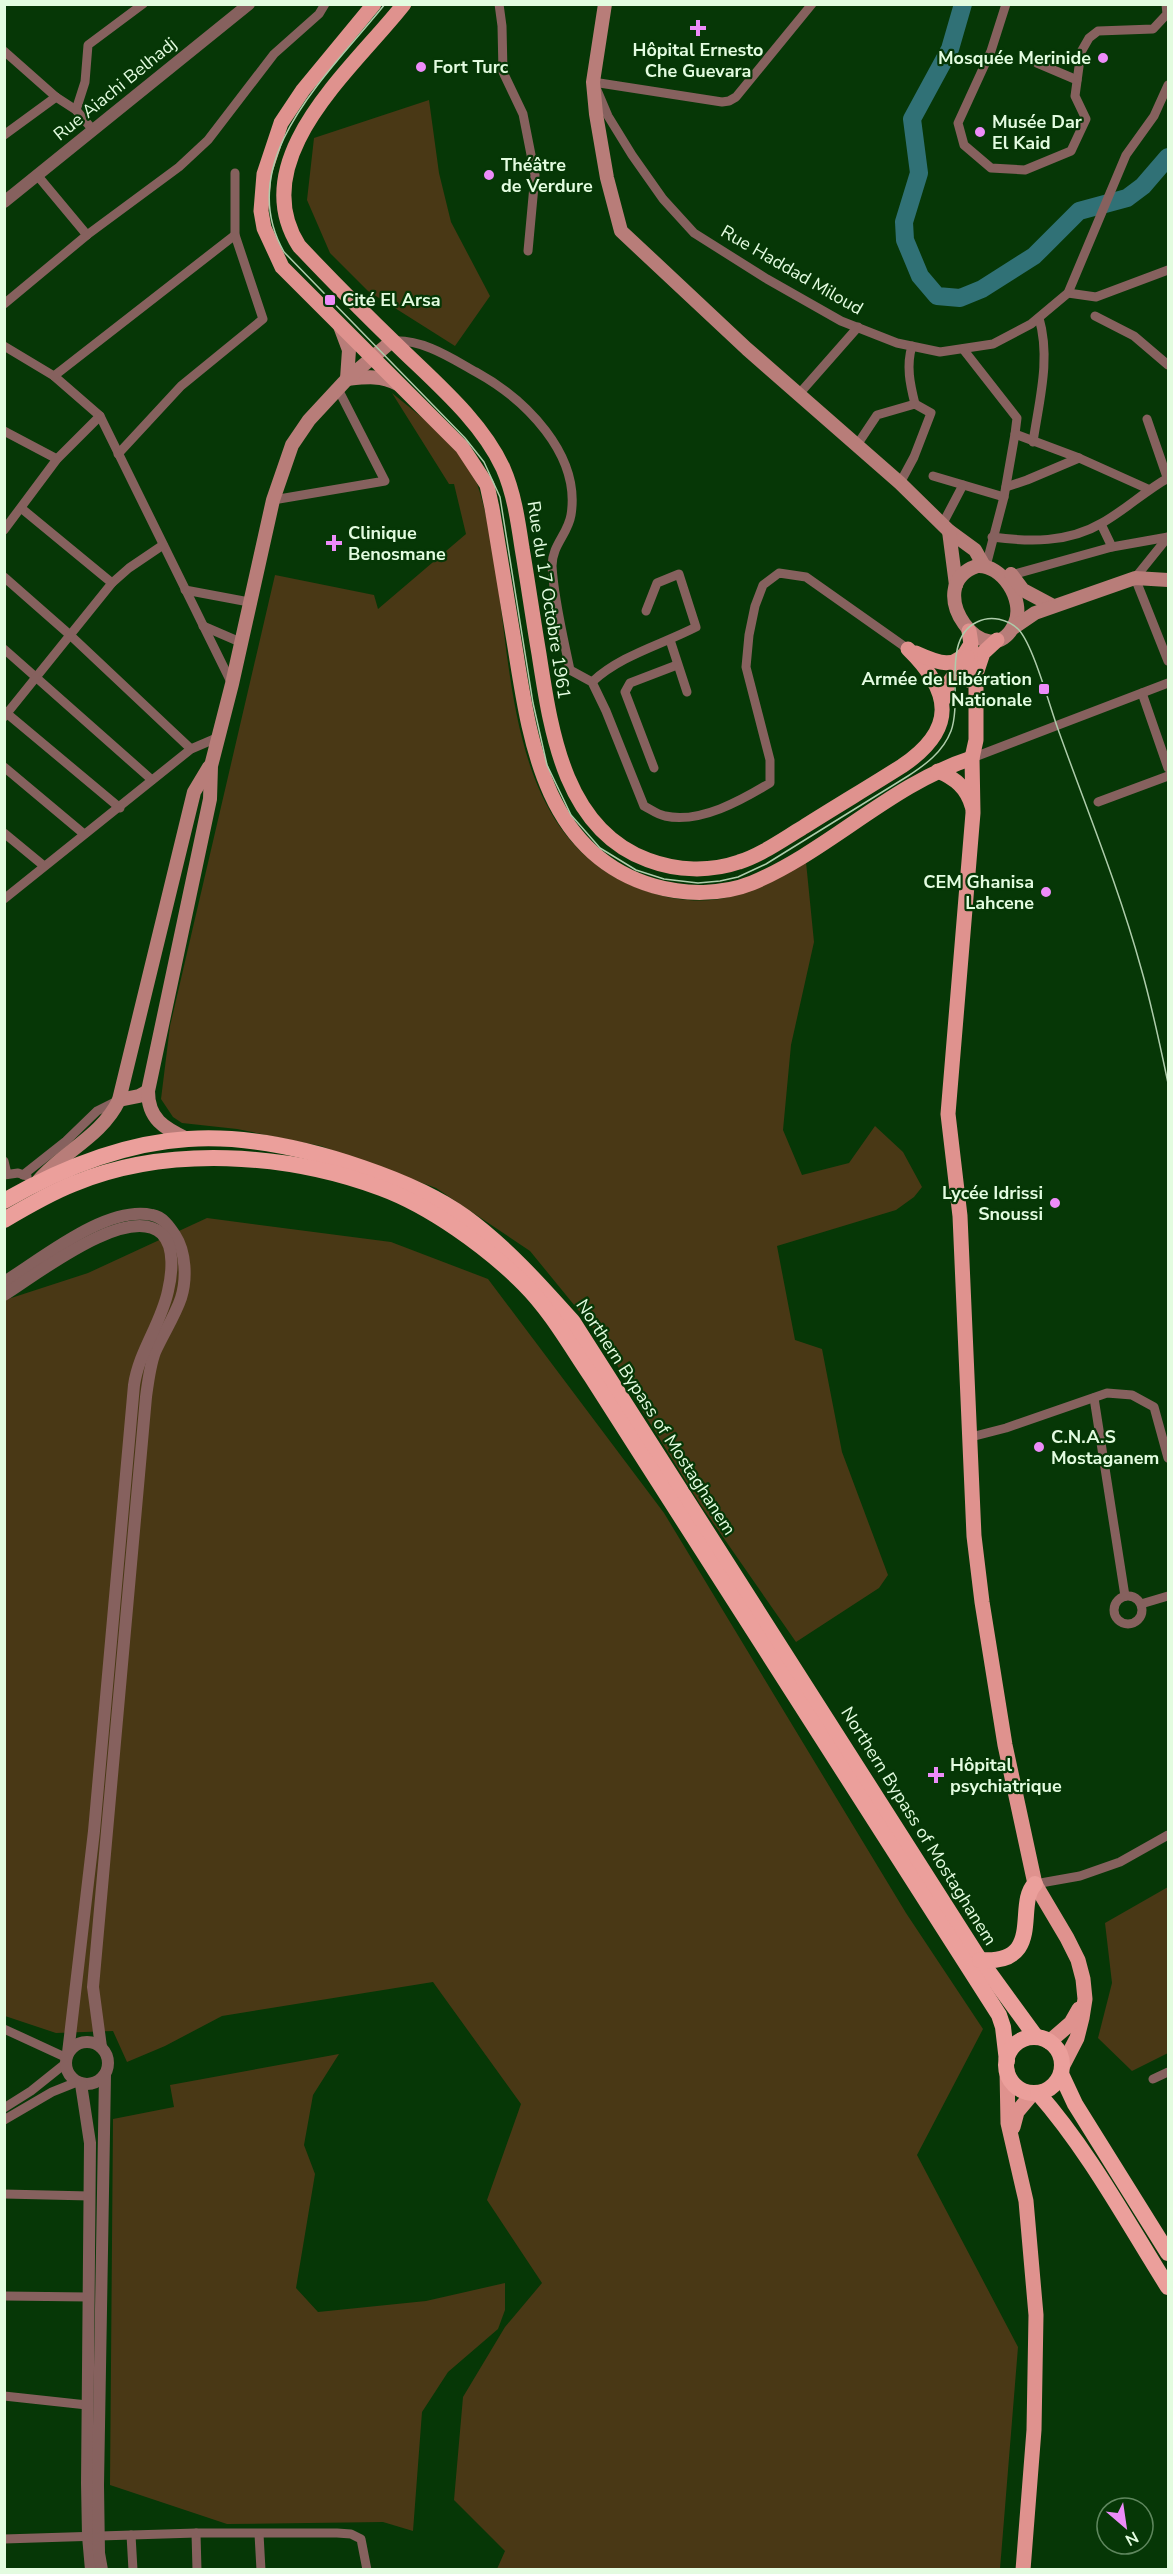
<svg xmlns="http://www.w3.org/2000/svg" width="1173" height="2574" font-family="'Nunito Sans',sans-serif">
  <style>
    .green { fill: #493815 }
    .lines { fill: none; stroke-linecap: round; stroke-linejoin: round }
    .river { stroke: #307176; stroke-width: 18 }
    .minor { stroke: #86615e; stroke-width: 9 }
    .tertiary { stroke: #86615e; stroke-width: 12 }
    .secondary { stroke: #b87d79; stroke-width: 14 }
    .primary { stroke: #df928e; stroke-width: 15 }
    .trunk { stroke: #eb9f9b; stroke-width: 16 }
    .tram { stroke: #aeccab; stroke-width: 1.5 }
    .poi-dot { fill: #ed8cf9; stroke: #063706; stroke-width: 2 }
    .labels { text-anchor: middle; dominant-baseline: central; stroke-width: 4.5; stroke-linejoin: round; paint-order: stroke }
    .poi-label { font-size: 18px; font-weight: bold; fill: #e3fce0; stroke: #063706; text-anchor: start }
    .street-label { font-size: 18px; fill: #e3fce0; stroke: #063706 }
  </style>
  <rect width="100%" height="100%" fill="#063706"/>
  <!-- green -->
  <g class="green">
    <polygon points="429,100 439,173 451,222 490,296 455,346 368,291 330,253 307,200 314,138"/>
    <path d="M392,393C419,415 439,430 461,457C466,463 472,469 474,475C520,598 485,798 611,875C645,895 693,908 733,896C758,888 783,873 806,862L814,942L791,1045L783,1130L802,1175L849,1163L875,1126L903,1152L922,1187L914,1197L896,1210L777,1246L795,1340L822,1349L842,1452L888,1575L879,1588L796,1642L700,1504L635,1399L606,1344L530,1251L436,1188L321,1146L237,1129L182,1123L173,1117L161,1099L170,1026L275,575L374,595L378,609L466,534L454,484H449Z"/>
    <polygon points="207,1218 391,1242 488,1279 664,1513 906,1913 983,2029 917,2155 1018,2347 1000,2569 497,2569 505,2551 454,2500 463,2397 505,2327 542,2283 487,2200 521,2104 433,1982 222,2016 165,2046 127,2062 113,2031 56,2033 5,2016 5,1300 88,1273"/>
    <polygon points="1168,1887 1168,2053 1132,2071 1098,2038 1112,1983 1105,1923"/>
    <polygon points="339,2054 313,2095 304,2145 315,2174 296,2288 318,2312 426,2301 505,2283 505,2310 498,2329 448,2372 422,2412 413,2531 383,2522 227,2524 110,2485 113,2119 174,2107 170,2085"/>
  </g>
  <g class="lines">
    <!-- river -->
    <polyline class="river" points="963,4 950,49 912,119 919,173 904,222 905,240 920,276 937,296 960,298 982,289 1034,256 1079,211 1127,198 1143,186 1168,157"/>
    <!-- minor -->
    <g class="minor">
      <polyline points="499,4 502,26 503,72 523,114 535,175 528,251"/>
      <polyline points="1006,4 991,51 958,123 964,145 991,168 1025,170 1071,151 1086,119 1075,96 1081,52 1089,38 1098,31 1153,29 1167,14 1166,4"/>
      <polyline points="4,51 56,97 76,110 93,130"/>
      <polyline points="1037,63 1077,80"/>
      <polyline points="593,82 722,102 729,101 736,97 812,4"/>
      <polyline points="597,90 608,116 632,155 663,199 694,233 767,279 841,321 897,343 940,352 993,344 1031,324 1068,293 1126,155 1154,116 1168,85"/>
      <polyline points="76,110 85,82 88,45 143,4"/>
      <polyline points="4,135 56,97"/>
      <polyline points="37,175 87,235"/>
      <polyline points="1068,293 1096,297 1168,270"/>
      <polyline points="4,304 87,235 179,167 208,140 274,54 319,14 325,4"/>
      <polyline points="1095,316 1134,336 1168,365"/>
      <path d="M392,341C423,339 451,358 476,372C525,399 581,454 571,515C568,534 552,545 552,566C554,600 563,636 570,670L592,682L606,711L644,806C650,809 658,815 665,816C700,824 742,800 770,783V760L746,667L749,635L755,606L763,585L779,573L806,577L908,649"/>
      <polyline points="4,346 54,376 100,416 232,684"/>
      <path d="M912,346C906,366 910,384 915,404"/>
      <polyline points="963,349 1017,418 1015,434"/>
      <polyline points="54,376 235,235"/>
      <polyline points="799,394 858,327"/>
      <polyline points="1147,419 1168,480"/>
      <polyline points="4,431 57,459"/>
      <path d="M1033,442C1039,401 1051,359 1039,318"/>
      <polyline points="857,445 877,415 915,404 931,413 914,457 900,483"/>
      <polyline points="118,454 181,386 263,319 235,235 235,173"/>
      <polyline points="933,476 1004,497"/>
      <polyline points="1006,487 1027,480 1079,458"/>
      <polyline points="273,500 385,481 338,389"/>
      <polyline points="21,508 112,583"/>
      <polyline points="1101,524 1112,547"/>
      <polyline points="942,525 963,485"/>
      <polyline points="4,530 57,459 100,416"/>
      <path d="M992,537C1029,542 1068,543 1102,523C1125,510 1145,491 1168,478"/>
      <polyline points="1168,537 1135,578 1168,661"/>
      <polyline points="986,566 1004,497 1015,434 1079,458 1148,489"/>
      <polyline points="1008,576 1112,547 1168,537"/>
      <polyline points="4,577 70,635 191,749"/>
      <polyline points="185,590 249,602"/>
      <polyline points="203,626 240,642"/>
      <polyline points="670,640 687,692"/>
      <polyline points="4,649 152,780"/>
      <path d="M592,682C621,655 661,645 696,627L679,574L657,583L646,611"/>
      <polyline points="1142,693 1168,768"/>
      <polyline points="4,711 120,808"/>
      <polyline points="4,717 112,583 129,568 163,545"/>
      <polyline points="972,758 1168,683"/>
      <polyline points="4,767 84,834"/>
      <polyline points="654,768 625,692 630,683 677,665"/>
      <polyline points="1098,802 1168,776"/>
      <polyline points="4,833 44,866"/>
      <polyline points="4,899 191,749 219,737"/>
      <polyline points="4,1161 7,1174"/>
      <polyline points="4,1175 18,1173 27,1176"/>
      <polyline points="23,1175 66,1141 97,1111 119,1100"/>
      <polyline points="1094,1398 1125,1596"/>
      <polyline points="971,1437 1006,1428 1107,1393 1132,1395 1154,1407 1168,1458"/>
      <circle cx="1128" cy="1610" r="14"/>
      <polyline points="1141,1604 1168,1596"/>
      <polyline points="1035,1884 1080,1876 1120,1862 1168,1835"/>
      <polyline points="4,2029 67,2058"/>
      <polyline points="1153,2079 1168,2072"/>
      <polyline points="4,2108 31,2091 66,2063"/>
      <polyline points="4,2120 52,2092 77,2082"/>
      <polyline points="4,2194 90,2196"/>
      <polyline points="4,2296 89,2297"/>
      <polyline points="4,2396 87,2405"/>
      <polyline points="196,2533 197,2570"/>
      <polyline points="259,2534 261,2570"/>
      <polyline points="131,2535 133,2570"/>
      <polyline points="4,2539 196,2533 337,2533 351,2534 361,2539 367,2570"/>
    </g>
    <!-- tertiary -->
    <g class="tertiary">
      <polyline points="4,202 249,4"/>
      <path d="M4,1282C42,1259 106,1205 152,1215C163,1217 169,1226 175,1235C186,1252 187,1279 181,1298C175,1316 163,1334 155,1352C150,1365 148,1382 146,1397L93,1987L101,2047"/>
      <path d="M4,1295C35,1276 128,1202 162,1234C175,1247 172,1274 168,1291C161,1324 139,1351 134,1385L94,1831L68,2053"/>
      <circle cx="87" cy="2063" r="21"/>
      <polyline points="81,2084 90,2143 87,2483 88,2536 91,2570"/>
      <polyline points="102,2570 99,2553 98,2485 105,2075"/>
    </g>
    <!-- secondary -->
    <g class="secondary">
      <polyline points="605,4 593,82 596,114 607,178 621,231 747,349 900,483 949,531 975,550 984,566"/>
      <polyline points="340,326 349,350 347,379"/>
      <path d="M347,379C366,377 381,375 398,384"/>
      <polyline points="949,531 956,585"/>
      <path d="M977,566C1002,564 1025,600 1015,623C989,681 918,586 977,566Z"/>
      <polyline points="1011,574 1023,590 1053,606"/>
      <polyline points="1013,628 1035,613 1135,578 1168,580"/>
      <polyline points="119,1100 139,1096 148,1091"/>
      <path d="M187,1139C164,1128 148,1119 148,1091L210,799L211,766L232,684L273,500L292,445L309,420L347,379L392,341"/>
      <path d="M39,1180C64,1151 102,1136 119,1100L194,792L209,767"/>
    </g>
    <!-- primary -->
    <g class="primary">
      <path d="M374,4L303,90L281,123L264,174L261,211L264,228L282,267L462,447L487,485L492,508C500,554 507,600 515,647C530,742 545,854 654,886C685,895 722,895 752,883C830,850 891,784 972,758"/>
      <path d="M404,4C355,67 243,158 299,246C332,281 366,315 400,348C437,384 481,421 503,468C514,493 518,521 522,548C528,583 533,619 539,654C551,731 564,829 648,860C677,871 710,872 739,862C761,855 782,840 802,828C835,807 869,787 902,766C957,729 952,692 908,649"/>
      <polyline points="997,640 983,653 976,674 976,740 972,758 973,813 948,1114 960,1216 974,1536 982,1602 1005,1745 1035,1884 1067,1938 1078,1960 1083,1979 1085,1999 1082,2018 1077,2038 1062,2067"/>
      <path d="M916,653C936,662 957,672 969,647"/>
      <polyline points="968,680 971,644 969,631"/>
      <polyline points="943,700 948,684 967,657"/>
      <path d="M938,771C955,778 967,788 972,806"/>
      <polyline points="1049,2042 1071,2023 1079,2009"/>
      <polyline points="1007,2070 1008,2123 1026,2201 1036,2315 1034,2430 1023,2570"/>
      <polyline points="1013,2127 1017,2112 1033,2093"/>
    </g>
    <!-- trunk -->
    <g class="trunk">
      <path d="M4,1201C60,1169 124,1143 188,1139C246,1135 308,1149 363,1168C398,1180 435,1195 465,1217C506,1247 539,1284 573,1322L980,1960L1036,2037"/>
      <path d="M4,1220C26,1207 50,1193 73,1184C167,1145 287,1153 381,1188C430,1206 487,1247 524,1284C551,1311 570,1345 591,1376L999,2015L1003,2027L1007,2061"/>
      <path d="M980,1960C1046,1965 1014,1904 1035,1884"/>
      <circle cx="1034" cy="2065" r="28"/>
      <polyline points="1061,2074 1075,2104 1168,2253"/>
      <path d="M1038,2093C1089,2151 1127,2222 1168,2287"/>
    </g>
    <!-- tram -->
    <path class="tram" d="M385,4C332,71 231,159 284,252L465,438L484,462L500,497L533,703L547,765L571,815L600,848L636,870L664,879L698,883L720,881L738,877L766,864L908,776C925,765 943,752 951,731C963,698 941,639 977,622C991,615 1008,619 1019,630C1034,647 1050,708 1059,732C1087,810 1119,888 1141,968C1152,1006 1160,1045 1168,1083"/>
  </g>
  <!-- markers -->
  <g class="poi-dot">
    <path d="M695 19h6v6h6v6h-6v6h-6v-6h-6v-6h6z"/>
    <circle cx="1103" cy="58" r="6"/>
    <circle cx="421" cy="67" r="6"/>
    <circle cx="980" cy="132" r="6"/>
    <circle cx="489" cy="175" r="6"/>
    <rect x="324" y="294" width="12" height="12" rx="3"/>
    <path d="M331 534h6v6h6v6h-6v6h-6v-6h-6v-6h6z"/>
    <rect x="1038" y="683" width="12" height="12" rx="3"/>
    <circle cx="1046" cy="892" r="6"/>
    <circle cx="1055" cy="1203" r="6"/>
    <circle cx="1039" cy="1447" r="6"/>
    <path d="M933 1766h6v6h6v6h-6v6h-6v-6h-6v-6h6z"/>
  </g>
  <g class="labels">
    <!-- poi labels -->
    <g class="poi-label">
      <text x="698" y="50" text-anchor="middle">Hôpital Ernesto<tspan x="698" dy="21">Che Guevara</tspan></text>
      <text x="1091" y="58" text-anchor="end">Mosquée Merinide</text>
      <text x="433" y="67">Fort Turc</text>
      <text x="992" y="122">Musée Dar<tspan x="992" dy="21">El Kaid</tspan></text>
      <text x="501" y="165">Théâtre<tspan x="501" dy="21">de Verdure</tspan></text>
      <text x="342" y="300">Cité El Arsa</text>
      <text x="348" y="533">Clinique<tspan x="348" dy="21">Benosmane</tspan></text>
      <text x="1032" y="679" text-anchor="end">Armée de Libération<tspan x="1032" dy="21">Nationale</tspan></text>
      <text x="1034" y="882" text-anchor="end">CEM Ghanisa<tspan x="1034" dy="21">Lahcene</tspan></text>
      <text x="1043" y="1193" text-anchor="end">Lycée Idrissi<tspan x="1043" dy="21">Snoussi</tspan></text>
      <text x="1051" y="1437">C.N.A.S<tspan x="1051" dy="21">Mostaganem</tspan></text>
      <text x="950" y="1765">Hôpital<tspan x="950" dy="21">psychiatrique</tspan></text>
    </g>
    <!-- street labels -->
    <g class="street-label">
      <text transform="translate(115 89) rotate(-39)">Rue Aiachi Belhadj</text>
      <text transform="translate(792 270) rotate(30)">Rue Haddad Miloud</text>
      <text transform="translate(549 600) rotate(81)">Rue du 17 Octobre 1961</text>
      <text transform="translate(656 1417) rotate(57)">Northern Bypass of Mostaghanem</text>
      <text transform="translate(919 1826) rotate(58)">Northern Bypass of Mostaghanem</text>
    </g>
  </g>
  <!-- border -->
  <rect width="1173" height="2574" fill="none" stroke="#e3fce0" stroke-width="12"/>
  <!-- north arrow -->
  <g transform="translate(1125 2526) rotate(151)"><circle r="28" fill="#063706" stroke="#5e865d" stroke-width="1.5"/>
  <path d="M0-4.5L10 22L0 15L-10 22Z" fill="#ed8cf9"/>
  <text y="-9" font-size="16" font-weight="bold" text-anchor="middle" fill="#e3fce0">N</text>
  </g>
</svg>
